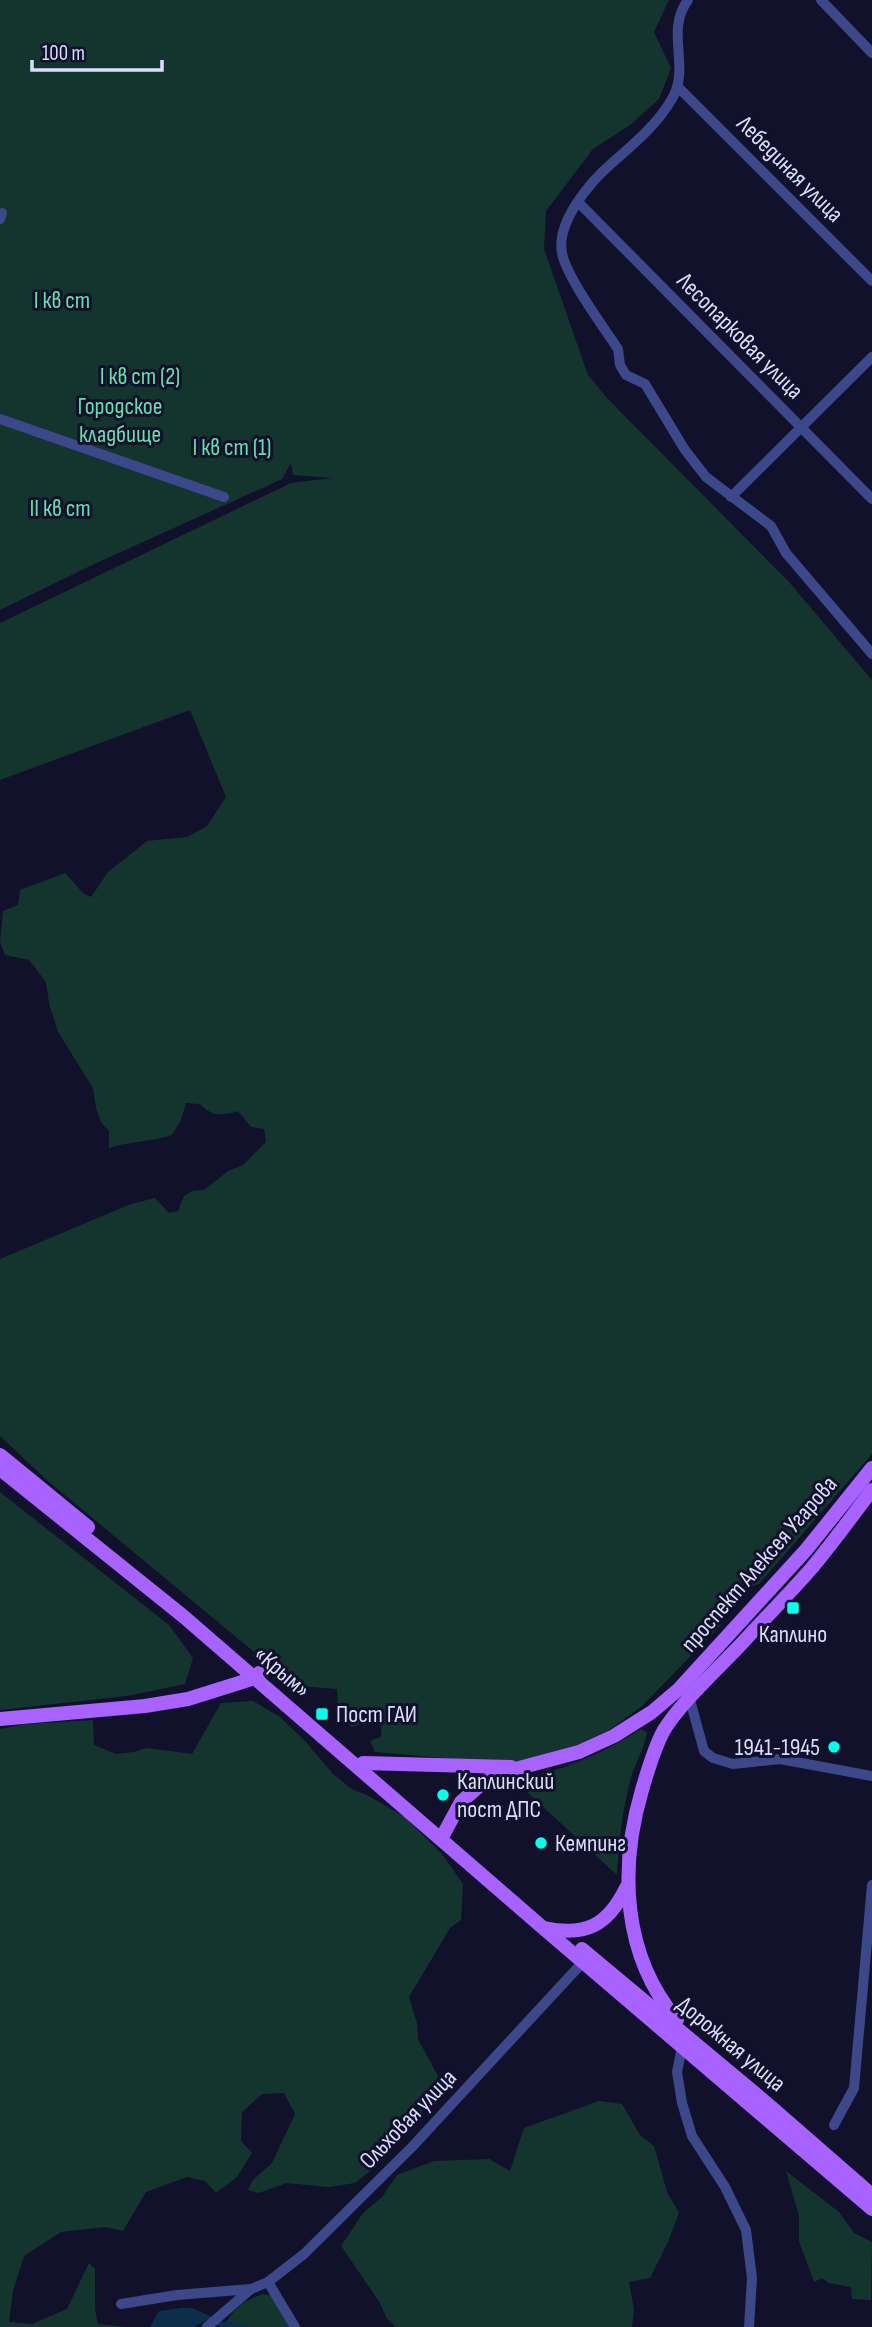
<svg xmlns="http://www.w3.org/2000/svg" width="872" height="2327" font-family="'Sofia Sans Condensed',sans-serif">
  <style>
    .green { fill: #14352e }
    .water { fill: #0b2e4a }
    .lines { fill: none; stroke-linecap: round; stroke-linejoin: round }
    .minor { stroke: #3c488a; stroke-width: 10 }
    .major { stroke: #a762ff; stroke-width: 14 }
    .poi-dot { fill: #07ffe9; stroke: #11112b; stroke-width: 2.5 }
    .labels { text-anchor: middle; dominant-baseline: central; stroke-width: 6; stroke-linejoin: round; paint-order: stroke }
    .street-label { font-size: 24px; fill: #dbddff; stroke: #11112b }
    .park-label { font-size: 24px; fill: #65e1ab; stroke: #11112b }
    .poi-label { font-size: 24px; fill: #dbddff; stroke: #11112b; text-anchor: start }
  </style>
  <rect width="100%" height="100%" fill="#11112b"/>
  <!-- green -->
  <g class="green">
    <path d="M0,0H669L654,32L671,68L659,99L630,125L593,149L546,211L544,249L588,375L607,398L789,582L872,680V1454L759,1584L746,1588L728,1607L720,1626L641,1707L609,1730L566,1752L513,1764L375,1752L370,1741L381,1737L382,1719L351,1727L338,1708L337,1689L299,1686L283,1676L49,1482L0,1436V1259L131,1204L155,1198L169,1213L178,1211L184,1196L192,1191L204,1190L228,1171L243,1165L266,1142L264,1129L251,1127L238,1111C221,1116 213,1117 200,1104L186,1103L181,1120L172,1135C151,1142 130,1141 109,1148V1131L101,1122L96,1108L93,1088L58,1032L49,1003L46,982L29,960L5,955L0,942L3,911L18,905L20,890L65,873L84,894L91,897L108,872L147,841L187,837L207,826L226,797L190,710L0,780V623L291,483L332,478L293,475L291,463L282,479L90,566L0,610Z"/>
    <polygon points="0,1492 169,1625 193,1658 185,1684 127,1696 0,1710"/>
    <polygon points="253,1701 280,1717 306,1742 332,1773 353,1790 367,1795 405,1817 442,1854 463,1884 461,1920 450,1928 409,1997 417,2023 418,2039 438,2076 422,2112 396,2133 381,2162 355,2183 329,2187 286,2183 259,2193 248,2190 252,2181 272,2163 295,2114 284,2093 262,2094 242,2112 241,2141 252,2153 237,2177 216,2193 205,2181 187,2177 146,2192 123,2231 105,2227 61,2232 24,2256 13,2291 9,2322 32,2324 67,2309 89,2263 95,2269 95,2309 98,2324 125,2327 0,2327 0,1729 27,1724 93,1720 94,1745 116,1754 134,1752 147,1748 192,1754 221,1703"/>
    <path d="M641,1729L647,1732C645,1747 635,1763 631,1778C622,1810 619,1842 617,1875L513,1779C559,1773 602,1754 641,1729Z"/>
    <polygon points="599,2101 622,2104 640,2135 654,2146 667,2192 679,2213 668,2242 650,2278 629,2282 634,2309 632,2327 396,2327 387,2319 380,2303 341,2246 363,2213 382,2197 397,2175 434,2161 489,2159 510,2171 524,2128"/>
    <polygon points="786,2171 839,2212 854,2233 872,2242 871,2300 852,2299 851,2287 829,2283 822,2278 814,2282 799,2241 799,2216"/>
    <path d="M263,2294L277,2297L289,2327H224C232,2309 245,2300 263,2294Z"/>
  </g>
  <!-- water -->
  <polygon class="water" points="181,2308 192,2308 223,2322 245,2323 247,2327 220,2327 209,2319 194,2327 150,2327 159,2311"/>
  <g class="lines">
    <!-- minor -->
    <g class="minor">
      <path d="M688,0C665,31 690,65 673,97C659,123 634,144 612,163C590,182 556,222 562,253C566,276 604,328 618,349L620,365L626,375L645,384L685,450L706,477L771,526L786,553L872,654"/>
      <polyline points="821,0 872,53"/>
      <polyline points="678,87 872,281"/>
      <polyline points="578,202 872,499"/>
      <polyline points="0,219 2,213"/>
      <polyline points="0,419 224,497"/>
      <polyline points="731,497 872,357"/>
      <polyline points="690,1700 704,1751 713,1758 733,1764 780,1759 872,1776"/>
      <polyline points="682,2047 677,2072 682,2103 692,2136 725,2187 746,2230 752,2278 749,2327"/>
      <polyline points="834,2125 854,2088 872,1885"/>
      <polyline points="268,2282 295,2327"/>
      <polyline points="121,2304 177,2295 251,2289"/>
      <polyline points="207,2327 251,2289 268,2282 304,2254 412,2147 583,1962"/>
    </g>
    <!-- major -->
    <g class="major">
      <polyline points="0,1455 88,1527"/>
      <polyline points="0,1469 183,1616 542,1927 872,2209"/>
      <polyline points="0,1719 145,1706 188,1699 255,1678 259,1673"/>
      <polyline points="363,1763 511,1767"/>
      <polyline points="441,1839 461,1802 485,1781 501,1773 579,1752 614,1736 652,1712 679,1689 806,1550 872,1468"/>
      <path d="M544,1928C586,1937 608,1925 626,1888"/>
      <polyline points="582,1949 770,2106 872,2195"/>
      <path d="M677,2020C622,1955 619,1868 642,1790C648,1770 654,1748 664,1730C682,1701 721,1666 745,1640C767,1616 789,1594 810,1570C832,1544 852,1516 872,1490"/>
    </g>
  </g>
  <!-- markers -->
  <g class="poi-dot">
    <rect x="786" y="1601" width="14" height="14" rx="3.5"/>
    <rect x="315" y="1707" width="14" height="14" rx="3.5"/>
    <circle cx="834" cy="1747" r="7"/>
    <circle cx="443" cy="1795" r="7"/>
    <circle cx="541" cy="1843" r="7"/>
  </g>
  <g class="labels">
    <!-- street labels -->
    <g class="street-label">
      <text transform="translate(790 169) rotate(45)">Лебединая улица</text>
      <text transform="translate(740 336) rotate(45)">Лесопарковая улица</text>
      <text transform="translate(759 1564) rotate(-49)">проспект Алексея Угарова</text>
      <text transform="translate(282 1672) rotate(41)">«Крым»</text>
      <text transform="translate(731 2044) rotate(40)">Дорожная улица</text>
      <text transform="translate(408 2119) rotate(-46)">Ольховая улица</text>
    </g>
    <!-- park labels -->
    <g class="park-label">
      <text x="62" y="300">I кв ст</text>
      <text x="140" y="376">I кв ст (2)</text>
      <text x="120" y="406">Городское<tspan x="120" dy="28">кладбище</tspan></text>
      <text x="232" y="447">I кв ст (1)</text>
      <text x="60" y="508">II кв ст</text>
    </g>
    <!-- poi labels -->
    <g class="poi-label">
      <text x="793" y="1634" text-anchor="middle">Каплино</text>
      <text x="336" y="1714">Пост ГАИ</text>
      <text x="820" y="1747" text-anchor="end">1941-1945</text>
      <text x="457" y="1781">Каплинский<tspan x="457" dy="28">пост ДПС</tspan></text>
      <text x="555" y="1843">Кемпинг</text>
    </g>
  </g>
  <!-- scale -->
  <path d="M32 60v10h130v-10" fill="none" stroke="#dbddff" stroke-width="3.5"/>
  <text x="42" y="60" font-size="21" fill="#dbddff" stroke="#11112b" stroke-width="5" paint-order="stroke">100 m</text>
</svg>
